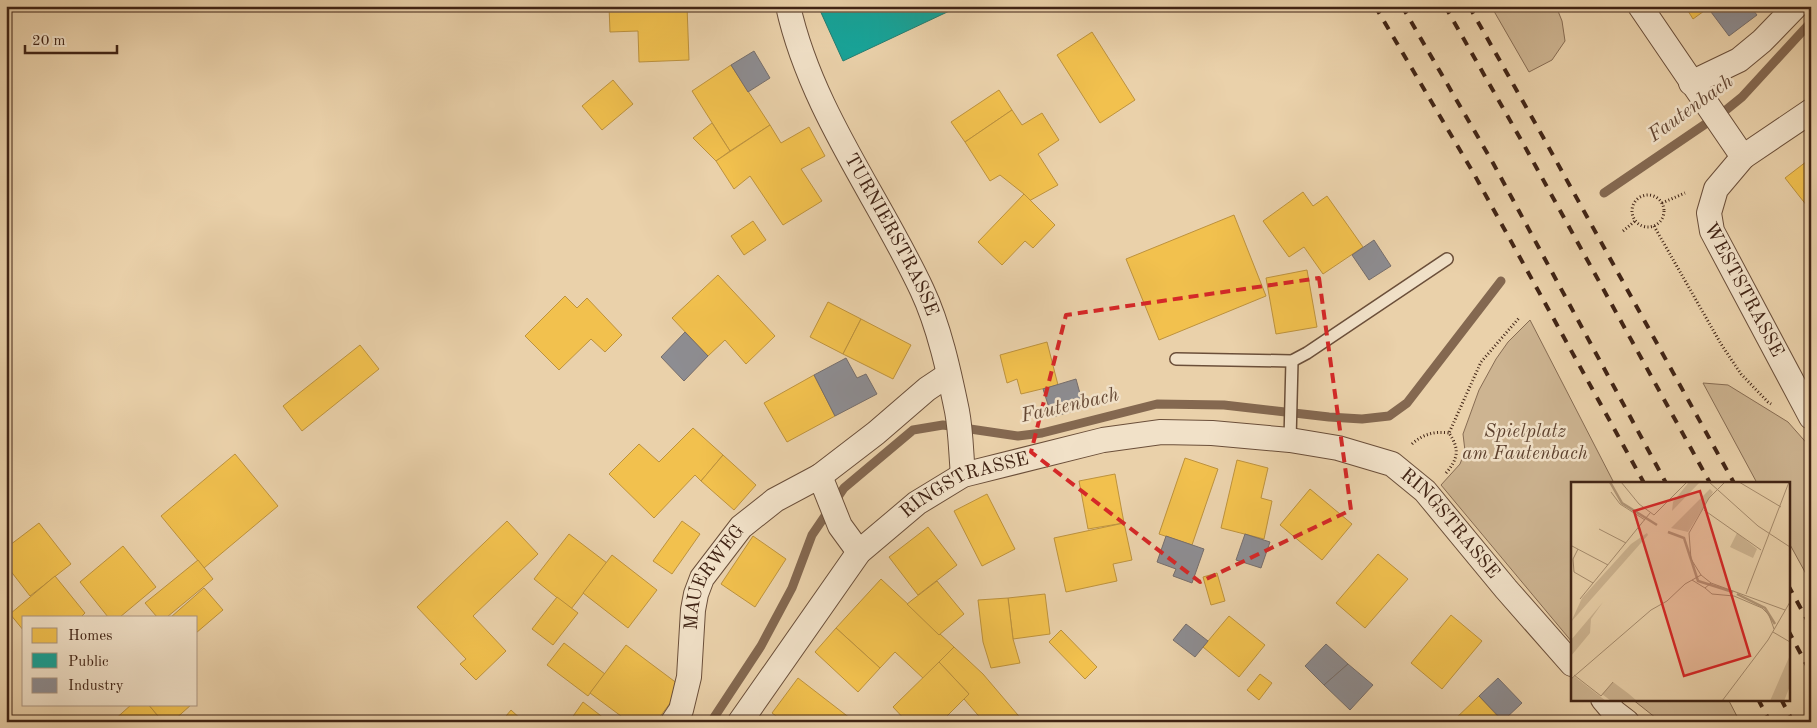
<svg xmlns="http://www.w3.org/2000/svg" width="1817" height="728" font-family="'Old Standard TT',serif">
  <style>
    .green { fill: #cdb491; stroke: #876c53 }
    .homes { fill: #f2c14e; stroke: #bd923d }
    .public { fill: #17a398; stroke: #247d71 }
    .industry { fill: #8d8d92; stroke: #766e6c }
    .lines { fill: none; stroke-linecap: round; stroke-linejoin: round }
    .stream { stroke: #846850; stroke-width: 9 }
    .service-casing { stroke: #6b4f3a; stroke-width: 14 }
    .minor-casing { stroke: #6b4f3a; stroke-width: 26 }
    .path { stroke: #412415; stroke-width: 3; stroke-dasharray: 1 2.5; stroke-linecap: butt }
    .service { stroke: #f1e1c8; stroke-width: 11 }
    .minor { stroke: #f1e1c8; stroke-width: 24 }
    .rail { stroke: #412415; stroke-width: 4; stroke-dasharray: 9 9; stroke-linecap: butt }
    .marked { fill: none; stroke: #d62828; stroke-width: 4; stroke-dasharray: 10 6; stroke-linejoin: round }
    .labels { text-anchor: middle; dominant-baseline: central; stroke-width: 5; stroke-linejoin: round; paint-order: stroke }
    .street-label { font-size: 19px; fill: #412415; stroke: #f1e1c8 }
    .park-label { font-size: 19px; font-style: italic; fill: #5d412e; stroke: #f1e1c8 }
    .water-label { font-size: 20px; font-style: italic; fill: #634632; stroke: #f1e1c8 }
    .inset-river { fill: none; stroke: #b19677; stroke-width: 2.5 }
    .inset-road { fill: none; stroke: #a68c6e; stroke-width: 1 }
    .view { fill: #d62828; fill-opacity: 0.15; stroke: #d62828; stroke-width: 2.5 }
    .inset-edge { fill: none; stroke: #412415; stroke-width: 2.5 }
  </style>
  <rect width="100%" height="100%" fill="#ead1aa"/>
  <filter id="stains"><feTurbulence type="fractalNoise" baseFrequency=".004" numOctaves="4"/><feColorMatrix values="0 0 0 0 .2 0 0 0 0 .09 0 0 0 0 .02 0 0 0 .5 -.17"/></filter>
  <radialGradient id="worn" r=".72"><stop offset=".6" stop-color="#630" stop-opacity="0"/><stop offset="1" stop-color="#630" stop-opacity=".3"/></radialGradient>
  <!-- green -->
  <g class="green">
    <polygon points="1491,6 1556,6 1562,21 1565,41 1552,60 1529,72"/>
    <polygon points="1530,320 1614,483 1572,483 1572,642 1441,485 1460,464 1465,451 1463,434 1479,390 1496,359 1508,342"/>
    <polygon points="1703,383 1728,385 1788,422 1811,448 1811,583 1788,541 1788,483 1757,483"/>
    <polygon points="1632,699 1728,699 1740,722 1661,722"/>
  </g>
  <!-- homes -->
  <g class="homes">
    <polygon points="609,6 687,6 689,60 639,62 638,31 610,32"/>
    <polygon points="1685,6 1711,6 1693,19"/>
    <polygon points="1092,32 1135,100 1100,123 1057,55"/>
    <polygon points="731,65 770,125 730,151 692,91"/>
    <polygon points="613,80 633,104 602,130 582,106"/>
    <polygon points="999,90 1012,110 965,142 951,122"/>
    <polygon points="1012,110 1022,125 1042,113 1059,140 1038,154 1058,185 1029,201 1024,194 1000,175 990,181 965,142"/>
    <polygon points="712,123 730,151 716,161 693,138"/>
    <polygon points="770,125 781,143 809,127 825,156 801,169 822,201 783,225 750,176 734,189 716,161"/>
    <polygon points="1811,158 1811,211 1785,178"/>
    <polygon points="1303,192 1313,206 1327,196 1363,247 1323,274 1304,247 1289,257 1263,221"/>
    <polygon points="1024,194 1055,225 1033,248 1025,241 1002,265 978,242"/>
    <polygon points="1234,215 1266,296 1159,340 1126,259"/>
    <polygon points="753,221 766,240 744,255 731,236"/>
    <polygon points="1307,270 1317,327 1276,334 1266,278"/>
    <polygon points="718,275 775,336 746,364 725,340 708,356 672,318"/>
    <polygon points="565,296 577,308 587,298 622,335 605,352 591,339 559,370 525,336"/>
    <polygon points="828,302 861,319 843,354 810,337"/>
    <polygon points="861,319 911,345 893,379 843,354"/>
    <polygon points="1047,342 1058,385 1021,394 1017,379 1007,383 1000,355"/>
    <polygon points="360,345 379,369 302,431 283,406"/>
    <polygon points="814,375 835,416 787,442 764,403"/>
    <polygon points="693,428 723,455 701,481 695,475 654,518 609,474 639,444 659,462"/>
    <polygon points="235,454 278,506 204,568 161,516"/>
    <polygon points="723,455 756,485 734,510 701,481"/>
    <polygon points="1185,458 1218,469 1192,545 1159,534"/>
    <polygon points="1237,460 1268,468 1261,498 1272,501 1264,539 1221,528"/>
    <polygon points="1115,474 1124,523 1088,529 1079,481"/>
    <polygon points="1310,489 1352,524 1322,560 1280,525"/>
    <polygon points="987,494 1015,549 982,566 954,511"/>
    <polygon points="507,521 538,554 473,616 506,651 476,680 460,664 466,659 417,607"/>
    <polygon points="682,521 700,534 672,574 653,561"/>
    <polygon points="39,523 71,564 30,596 6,565 6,548"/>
    <polygon points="1124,523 1132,560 1113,564 1117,581 1066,592 1054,538"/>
    <polygon points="928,527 957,565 918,595 889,557"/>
    <polygon points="569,534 607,563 571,609 534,579"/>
    <polygon points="753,536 786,559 755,607 721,584"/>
    <polygon points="123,546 156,587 120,617 108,617 80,582"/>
    <polygon points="1378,554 1408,579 1365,628 1336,603"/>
    <polygon points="612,555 657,590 628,628 583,593"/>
    <polygon points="198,560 213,579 167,617 157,617 145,603"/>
    <polygon points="1217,573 1225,601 1211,605 1203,577"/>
    <polygon points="55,576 85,613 81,617 24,617 24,631 10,614"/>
    <polygon points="881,579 954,647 924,679 895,652 880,668 836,628"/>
    <polygon points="937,581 964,614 939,635 907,604"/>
    <polygon points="204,588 223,610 196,633 196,617 171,617"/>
    <polygon points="1045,594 1050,634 1013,639 1008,598"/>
    <polygon points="557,597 578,613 553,645 532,629"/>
    <polygon points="1008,598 1013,639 1020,663 991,668 983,642 978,600"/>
    <polygon points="1451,615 1482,641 1442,689 1411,663"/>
    <polygon points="1229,616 1265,645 1239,677 1203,647"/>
    <polygon points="836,628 880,668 858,692 815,652"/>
    <polygon points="1061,630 1097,667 1085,679 1049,642"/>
    <polygon points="564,643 605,674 588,696 547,665"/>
    <polygon points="626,645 682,687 656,722 629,722 590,693"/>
    <polygon points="954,647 983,674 1023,721 1022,722 984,722 964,699 969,694 939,662"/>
    <polygon points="939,662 969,694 941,722 907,722 893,707"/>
    <polygon points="1260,674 1272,683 1259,700 1247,690"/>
    <polygon points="798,678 855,722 784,722 772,713"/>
    <polygon points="1479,696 1503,722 1452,722"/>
    <polygon points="583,702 609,722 569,722"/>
    <polygon points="132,704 148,704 163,722 112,722"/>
    <polygon points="148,704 192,704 172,722 163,722"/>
    <polygon points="511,710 524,722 501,722"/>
  </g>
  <!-- public -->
  <polygon class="public" points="818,6 960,6 843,61"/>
  <!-- industry -->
  <g class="industry">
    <polygon points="1711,6 1750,6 1757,15 1729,36 1708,8"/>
    <polygon points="754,51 770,78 748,92 731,65"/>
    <polygon points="1374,240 1391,266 1369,280 1352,255"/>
    <polygon points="685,332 708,356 684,381 661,357"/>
    <polygon points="846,358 857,378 866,374 877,394 835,416 814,375"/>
    <polygon points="1076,379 1084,408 1052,417 1043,389"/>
    <polygon points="1245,534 1270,542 1261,568 1236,560"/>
    <polygon points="1166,536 1204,549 1192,583 1173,576 1176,569 1157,562"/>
    <polygon points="1186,624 1208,641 1195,657 1173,640"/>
    <polygon points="1326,644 1348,664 1324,685 1305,666"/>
    <polygon points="1348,664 1373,685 1350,710 1324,685"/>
    <polygon points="1498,678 1522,703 1503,721 1479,696"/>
  </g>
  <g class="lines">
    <!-- stream -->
    <g class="stream">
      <polyline points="1604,193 1726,110 1742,97 1811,22"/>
      <polyline points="711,722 761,646 792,588 812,535 844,488 913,430 943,425 1018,436 1042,433 1157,404 1224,405 1329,417 1362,419 1389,416 1407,403 1501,281"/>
    </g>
    <!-- service casing -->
    <g class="service-casing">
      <g id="service">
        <polyline points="1176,359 1292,361 1307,353 1447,259"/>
        <polyline points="1290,440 1292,361"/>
      </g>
    </g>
    <!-- minor casing -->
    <g class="minor-casing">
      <g id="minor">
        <path id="s1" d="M788,6C811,110 878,196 922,290C939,326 949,372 957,411C961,432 961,454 963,475"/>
        <polyline points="1640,6 1743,157"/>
        <polyline points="1691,83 1739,60 1762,41 1796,6"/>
        <path id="s2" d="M1811,111L1743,157L1716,189L1709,213L1712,231L1811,417"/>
        <polyline points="820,476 876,433 927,389 948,375"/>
        <polyline points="1603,699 1614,712 1627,722"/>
        <path id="s3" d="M673,722L681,710L689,677L693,610L696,594L702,578L741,527L775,500L820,476L840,526L859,552"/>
        <path id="s4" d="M740,722L859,552L917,503L963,475L1103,440L1161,432L1212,433L1290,440L1338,448L1392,464L1425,491L1506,589L1572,664"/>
      </g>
    </g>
    <!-- path -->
    <g class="path">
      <circle cx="1648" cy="211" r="16"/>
      <polyline points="1662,203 1685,193"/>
      <polyline points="1654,226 1721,344 1741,374 1768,402 1771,404"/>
      <polyline points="1623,231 1635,221"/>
      <path d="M1412,444C1423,434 1435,431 1449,433"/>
      <path d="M1446,473C1458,459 1460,449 1449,433L1481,362L1519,318"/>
    </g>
    <!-- service -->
    <use href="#service" class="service"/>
    <!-- minor -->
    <use href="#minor" class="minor"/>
    <!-- rail -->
    <g class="rail">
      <polyline points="1375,6 1474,174 1644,483"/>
      <polyline points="1402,6 1493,163 1666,483"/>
      <polyline points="1445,6 1524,145 1710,483"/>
      <polyline points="1469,6 1543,137 1734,483"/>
      <polyline points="1788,585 1811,627"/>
      <polyline points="1788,630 1811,673"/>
      <polyline points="1758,699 1770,722"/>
      <polyline points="1781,699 1793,722"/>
    </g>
  </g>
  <!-- marked area -->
  <path class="marked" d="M1319,278L1351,510L1200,582L1031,452L1066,315Z"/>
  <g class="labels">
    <!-- street labels -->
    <g class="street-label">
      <text stroke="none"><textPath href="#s1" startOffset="252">TURNIERSTRASSE</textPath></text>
      <text stroke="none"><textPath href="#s2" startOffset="234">WESTSTRASSE</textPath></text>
      <text stroke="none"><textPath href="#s4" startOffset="335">RINGSTRASSE</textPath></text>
      <text stroke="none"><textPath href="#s4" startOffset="858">RINGSTRASSE</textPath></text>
      <text stroke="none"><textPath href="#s3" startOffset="154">MAUERWEG</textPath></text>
    </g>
    <!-- park labels -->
    <g class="park-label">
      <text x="1525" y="432">Spielplatz<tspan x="1525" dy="22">am Fautenbach</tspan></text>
    </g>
    <!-- water labels -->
    <g class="water-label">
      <text transform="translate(1691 109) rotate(-36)">Fautenbach</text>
      <text transform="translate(1070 406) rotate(-13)">Fautenbach</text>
    </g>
  </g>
  <!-- overview -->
  <g transform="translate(1571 482)">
    <rect width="219" height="219" fill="#ead1aa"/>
    <path d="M118,0H129L101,29L102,20ZM139,7L142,10L117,50L100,46ZM76,51L77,53L0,140L11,116L60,62ZM166,51L186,67L182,76L159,65ZM32,120L20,137L19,151L0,174V158ZM219,173V204L213,219H199ZM4,195L35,219H0V196ZM42,200L58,212L66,219H40L31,212Z" fill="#cdb491"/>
    <path class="inset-river" d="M39,0L51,21L86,43M97,50L113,56L127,99L162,110M166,112L194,126L204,142"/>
    <path class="inset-road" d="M50,0L68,22L83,33L116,0M138,0L187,44L219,65M154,0L138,16L118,51L120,77L130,93L140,101L214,128M168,0L210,25M40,10L49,22L74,38M133,28L190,68M28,47L55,61M1,64L37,83M7,67L2,77L3,90L22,101M121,98L134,106M140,101L134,106L141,112L163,114L191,126L198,133L203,147M175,112L218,0M9,117L79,31M202,150L219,160M3,193L30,214L42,200M0,197L80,128L96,119L114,102L130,93M151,219L197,158L219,120"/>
    <path class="view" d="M129,9L179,174L113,194L63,29Z"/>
    <rect width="219" height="219" class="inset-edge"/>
  </g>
  <!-- margin -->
  <rect width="1817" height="728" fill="none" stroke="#ead1aa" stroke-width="25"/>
  <rect x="8" y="8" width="1802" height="713" fill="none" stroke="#412415" stroke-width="2.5"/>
  <rect x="12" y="12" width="1792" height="703" fill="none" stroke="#412415"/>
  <!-- legend -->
  <rect x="22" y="616" width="175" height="90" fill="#f1e1c8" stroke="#ab9580"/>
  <rect x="32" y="628" width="25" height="15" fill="#f2c14e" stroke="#ab9580"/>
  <text x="68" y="640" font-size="15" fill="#412415">Homes</text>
  <rect x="32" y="653" width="25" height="15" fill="#17a398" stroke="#ab9580"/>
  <text x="68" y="666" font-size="15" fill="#412415">Public</text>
  <rect x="32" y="678" width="25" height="15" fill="#8d8d92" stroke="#ab9580"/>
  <text x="68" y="690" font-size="15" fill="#412415">Industry</text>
  <!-- scale -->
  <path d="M25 45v8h92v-8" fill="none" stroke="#412415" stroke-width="2.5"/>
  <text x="32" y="45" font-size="15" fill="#412415" stroke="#f1e1c8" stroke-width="4" paint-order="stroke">20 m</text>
  <rect width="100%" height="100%" filter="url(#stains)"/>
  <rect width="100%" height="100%" fill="url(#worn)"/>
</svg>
